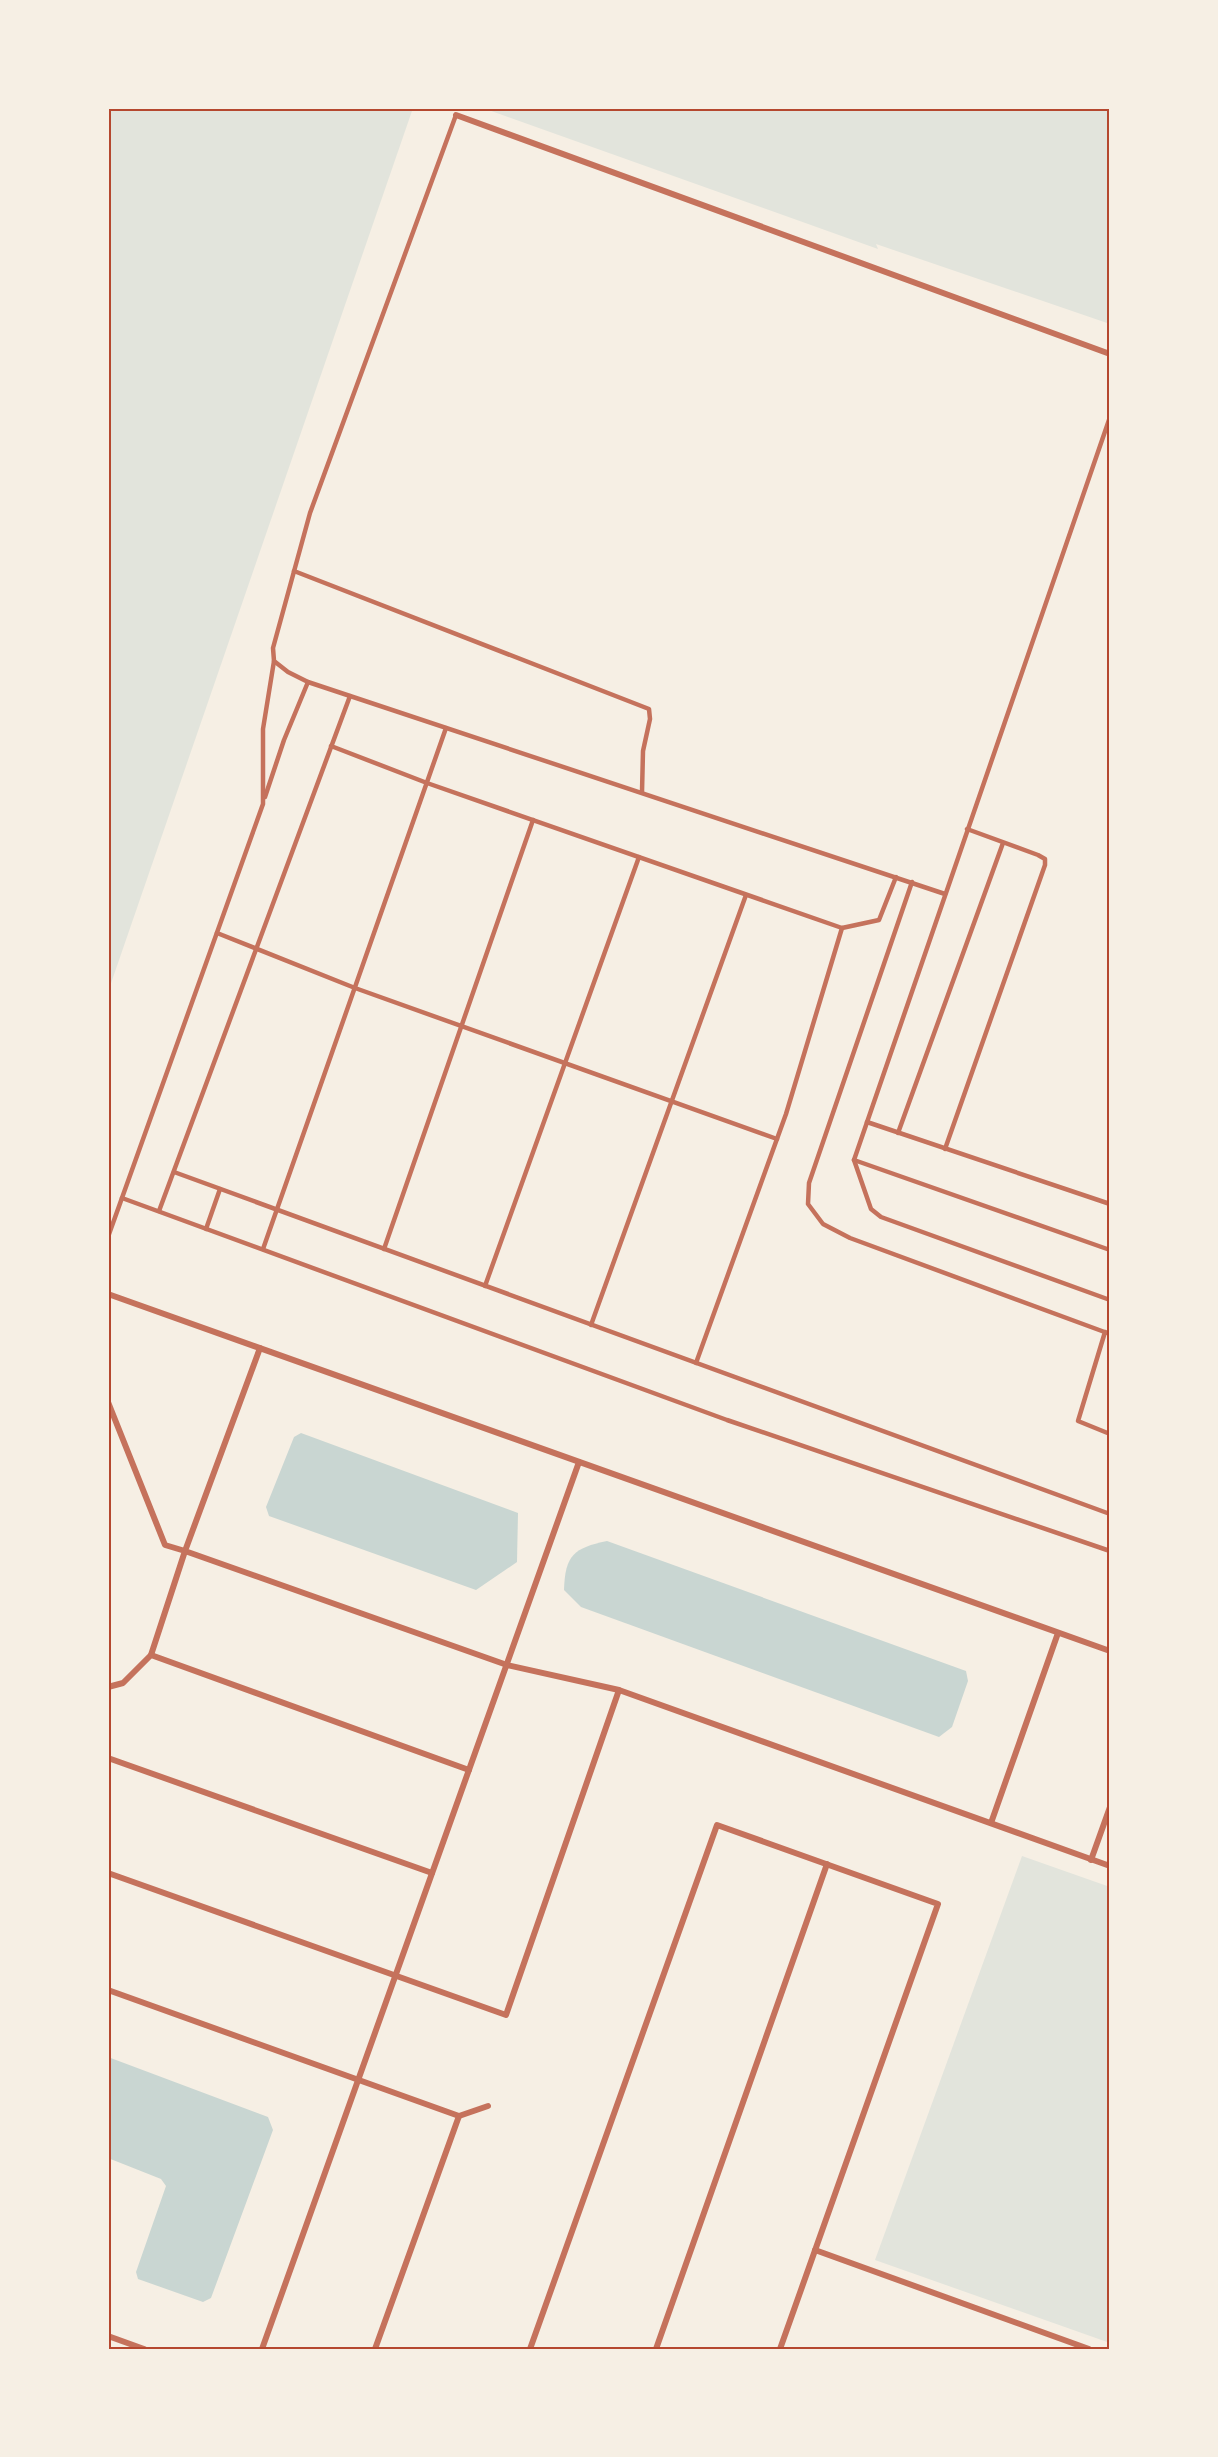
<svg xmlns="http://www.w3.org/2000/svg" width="1218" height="2457" font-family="Lato,sans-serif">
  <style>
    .green { fill: #e2e4dc }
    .water { fill: #c9d6d2 }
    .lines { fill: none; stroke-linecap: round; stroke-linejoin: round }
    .service { stroke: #c5725c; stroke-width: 4.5 }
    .minor { stroke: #c5725c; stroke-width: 6 }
    .neatline { fill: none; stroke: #b5482f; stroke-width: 2 }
  </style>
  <rect width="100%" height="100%" fill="#f6efe4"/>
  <!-- green -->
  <g class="green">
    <polygon points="108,108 413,108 108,992"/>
    <polygon points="483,108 1110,108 1110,324 876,244 878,249"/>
    <polygon points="1022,1856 1110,1887 1110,2343 875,2260"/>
  </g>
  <!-- water -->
  <g class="water">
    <polygon points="301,1433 518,1513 517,1562 476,1590 269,1516 266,1507 294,1437"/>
    <path d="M607,1541L966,1671L968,1681L952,1727L939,1737L581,1607L564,1590C565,1555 574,1548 607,1541Z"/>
    <polygon points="108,2057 268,2117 273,2130 211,2298 203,2302 138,2279 136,2272 166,2186 161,2179 108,2158"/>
  </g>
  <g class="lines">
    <!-- service -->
    <g class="service">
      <polyline points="456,115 310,513 273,648 274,661 288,672 308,682 945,894"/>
      <polyline points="1110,417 854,1160 1110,1250"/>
      <polyline points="294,571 649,709 650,719 643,751 642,792"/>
      <polyline points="331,746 427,783 842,928 879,920 896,877"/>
      <polyline points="265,797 284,740 308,682"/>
      <polyline points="912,882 809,1183 808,1204 823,1224 850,1238 1110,1334"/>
      <polyline points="217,933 355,988 777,1139"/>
      <polyline points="867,1122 1110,1204"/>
      <polyline points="898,1133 1003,843"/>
      <polyline points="945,1149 1045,865 1045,859 1038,855 967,829"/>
      <polyline points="854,1160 871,1209 881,1217 1110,1300"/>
      <polyline points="174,1172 1110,1514"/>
      <polyline points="122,1198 727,1420 1110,1551"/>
      <polyline points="159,1211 350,696"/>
      <polyline points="206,1229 220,1189"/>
      <polyline points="108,1237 263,804 263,729 274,661"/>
      <polyline points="263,1249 446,728"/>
      <polyline points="384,1249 533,820"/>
      <polyline points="485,1286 639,857"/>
      <polyline points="591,1325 746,895"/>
      <polyline points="1105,1332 1078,1421 1110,1434"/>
      <polyline points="696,1363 786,1114 842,928"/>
    </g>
    <!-- minor -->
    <g class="minor">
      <polyline points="456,115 1110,354"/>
      <polyline points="108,1294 1110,1651"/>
      <polyline points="260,1348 185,1551 507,1665 619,1690 1110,1866"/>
      <polyline points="108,1402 165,1545 185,1551 151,1655 123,1683 108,1687"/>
      <polyline points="151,1655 469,1770"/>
      <polyline points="108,1758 432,1873"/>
      <polyline points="991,1823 1058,1633"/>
      <polyline points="1091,1860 1110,1807"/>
      <polyline points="108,1873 506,2015 619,1690"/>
      <polyline points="108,1990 459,2116 488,2106"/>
      <polyline points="815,2250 1089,2349"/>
      <polyline points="108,2336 144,2349"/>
      <polyline points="262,2349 579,1462"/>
      <polyline points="375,2349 459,2116"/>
      <polyline points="530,2349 717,1825 938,1904 780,2349"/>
      <polyline points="656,2349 827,1864"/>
    </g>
  </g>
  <!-- border -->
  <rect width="1218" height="2457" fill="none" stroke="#f6efe4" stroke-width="219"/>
  <rect x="110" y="110" width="998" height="2238" class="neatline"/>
</svg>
